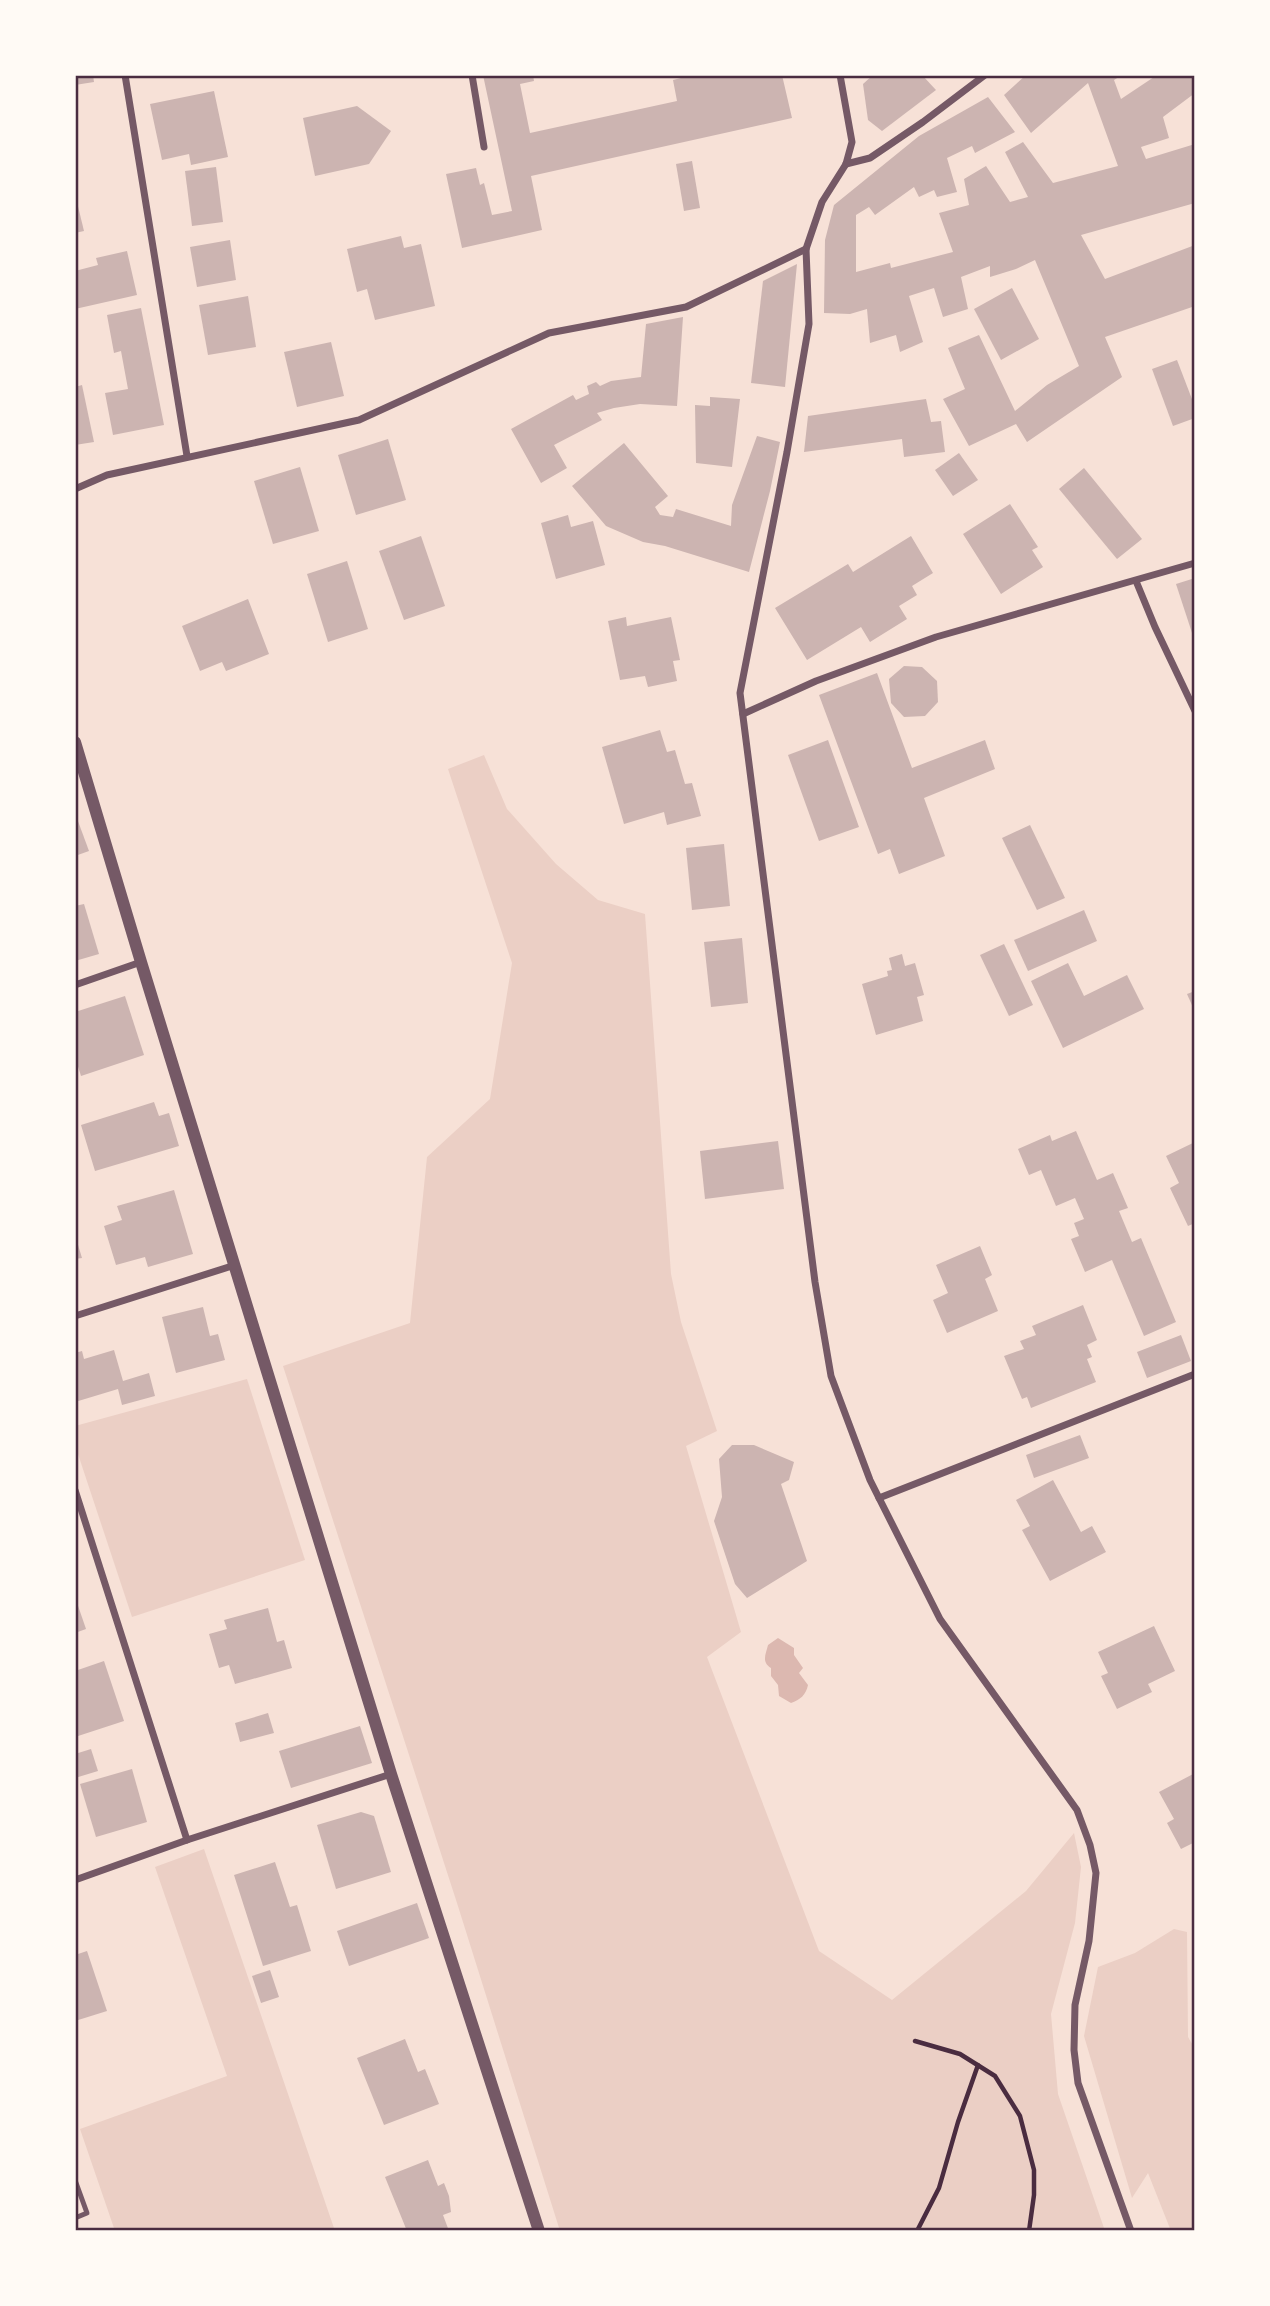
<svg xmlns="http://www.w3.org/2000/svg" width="1270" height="2306" font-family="Overpass,sans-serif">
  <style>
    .green { fill: #ebcfc5 }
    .water { fill: #dcb8b0 }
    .building { fill: #ccb4b1 }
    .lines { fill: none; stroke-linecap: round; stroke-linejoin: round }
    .path { stroke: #4a2c40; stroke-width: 4.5 }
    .service { stroke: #755966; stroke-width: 5 }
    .minor { stroke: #755966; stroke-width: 7 }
    .tertiary { stroke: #755966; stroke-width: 12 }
    .neatline { fill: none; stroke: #4a2c40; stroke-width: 2.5 }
  </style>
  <rect width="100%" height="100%" fill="#f7e1d7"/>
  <!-- green -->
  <g class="green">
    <polygon points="484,755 507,809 556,864 598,900 645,914 671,1274 681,1322 717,1431 686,1446 741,1632 707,1657 819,1951 892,2000 1026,1891 1074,1833 1081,1867 1075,1923 1051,2014 1058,2094 1105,2231 560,2231 457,1903 283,1366 410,1323 427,1157 490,1099 512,963 448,769"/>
    <polygon points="247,1379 305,1560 132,1617 75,1445 75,1426"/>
    <polygon points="204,1849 335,2231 115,2231 80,2129 227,2076 155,1867"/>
    <polygon points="1174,1929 1187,1932 1188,2037 1195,2049 1195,2231 1171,2231 1148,2173 1132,2198 1084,2036 1098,1967 1135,1953"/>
  </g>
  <!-- water -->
  <path class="water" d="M778,1638L794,1648V1655L803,1668L799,1673L808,1685C806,1695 800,1700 791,1703L779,1696L778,1685L771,1676V1668C761,1662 766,1654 768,1645Z"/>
  <!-- building -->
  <g class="building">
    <polygon points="75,75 93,75 94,82 75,85"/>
    <polygon points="483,75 533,75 534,81 520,84 530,133 677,101 673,80 693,75 782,75 792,118 531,176 542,230 462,248 446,174 476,168 480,185 484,183 492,215 512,211"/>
    <polygon points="873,75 922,75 936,90 882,131 868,120 863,84"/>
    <polygon points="1026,75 1122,75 1114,80 1121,99 1157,75 1160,78 1164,75 1195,75 1195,93 1163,117 1169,138 1141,147 1146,159 1195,144 1195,203 1081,235 1105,279 1195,245 1195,306 1105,337 1122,377 1027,442 1016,424 969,446 943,399 965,389 948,348 979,335 1015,411 1047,385 1079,366 1035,260 1016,269 990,277 990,266 961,277 968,309 943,317 934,288 909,296 923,342 900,352 896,335 870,343 867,309 850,314 824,313 825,240 834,205 919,136 988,97 1015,132 975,153 972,146 947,158 957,192 937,197 934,190 919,197 914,187 875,215 869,207 856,215 856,272 890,263 891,268 953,252 939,213 969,205 964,179 986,166 1010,202 1028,197 1005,152 1023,142 1053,183 1118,166 1088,83 1031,133 1004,95"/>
    <polygon points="214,91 228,157 191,165 189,154 162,160 150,104"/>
    <polygon points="357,106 391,131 369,164 315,176 303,118"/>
    <polygon points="692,161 700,208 684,211 676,164"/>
    <polygon points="216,167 223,222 192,226 185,171"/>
    <polygon points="75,194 84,231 75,233"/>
    <polygon points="401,236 404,248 421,244 435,306 375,320 367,289 357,292 347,249"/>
    <polygon points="230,240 236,280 197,287 190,247"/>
    <polygon points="127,251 137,295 75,309 75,271 98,265 96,258"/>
    <polygon points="797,264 785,387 751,383 763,281"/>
    <polygon points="1012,288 1039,339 1001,360 974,309"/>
    <polygon points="248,296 256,347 208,355 199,305"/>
    <polygon points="141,308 164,425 113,435 105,393 128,389 121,351 114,353 107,315"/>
    <polygon points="683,317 677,406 640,404 614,408 597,413 602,420 554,445 567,468 541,483 511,429 573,395 576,400 589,394 587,386 596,382 600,386 611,381 641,377 646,324"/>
    <polygon points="331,342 344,396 297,407 284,352"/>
    <polygon points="1177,360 1195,407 1195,418 1173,426 1152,369"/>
    <polygon points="82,385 94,442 75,445 75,387"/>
    <polygon points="710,397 740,399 732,467 696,463 695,405 710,406"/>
    <polygon points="926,399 931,422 941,421 945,452 904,457 902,439 804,452 808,416"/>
    <polygon points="757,436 780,442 770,491 749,572 665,546 643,542 606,526 572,486 624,443 668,496 655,507 660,515 673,517 676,509 731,526 732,505"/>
    <polygon points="388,439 406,500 356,515 338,455"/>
    <polygon points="959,453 978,480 953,496 935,470"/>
    <polygon points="300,467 319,531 273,544 254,481"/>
    <polygon points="1084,468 1142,539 1117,559 1059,489"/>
    <polygon points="1010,504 1038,547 1032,550 1043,567 1001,594 963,534"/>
    <polygon points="568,515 571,527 593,521 605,565 556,579 541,523"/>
    <polygon points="421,536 445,606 404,620 379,551"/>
    <polygon points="911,536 933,573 912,586 917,595 899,606 907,619 870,642 861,627 807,660 775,608 848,564 853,572"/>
    <polygon points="347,561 368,629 328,642 307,574"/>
    <polygon points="1195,578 1195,639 1194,639 1176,584"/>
    <polygon points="248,599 269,654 226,671 222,662 200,671 182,626"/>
    <polygon points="626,617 627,626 671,617 680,660 673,661 677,681 648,687 645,676 620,680 608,621"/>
    <polygon points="904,666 922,667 937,681 938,702 925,716 904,717 891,703 889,679"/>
    <polygon points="877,673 912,768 985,740 995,769 924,798 945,856 899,874 890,849 878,854 819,695"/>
    <polygon points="660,730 667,752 675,750 685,784 692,783 701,816 667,825 664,812 624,824 602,747"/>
    <polygon points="828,740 859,827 819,841 788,755"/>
    <polygon points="75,813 89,851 75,856"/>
    <polygon points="1030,825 1065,898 1037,910 1002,838"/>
    <polygon points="724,844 730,906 692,910 686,848"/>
    <polygon points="84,904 99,954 75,961 75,906"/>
    <polygon points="1084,910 1097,941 1028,971 1014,940"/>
    <polygon points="742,938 748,1003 711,1007 704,942"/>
    <polygon points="1004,944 1033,1005 1009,1016 980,955"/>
    <polygon points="902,954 905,966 915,963 924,995 917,997 923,1021 876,1035 862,984 888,976 887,971 892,970 889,958"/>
    <polygon points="1068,963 1084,996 1127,975 1144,1009 1063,1048 1031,981"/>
    <polygon points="1195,991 1195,1012 1187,994"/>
    <polygon points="125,996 144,1055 81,1076 75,1057 75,1012"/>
    <polygon points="154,1102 159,1116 169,1113 179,1146 95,1171 81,1125"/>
    <polygon points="1076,1131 1097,1180 1113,1173 1128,1208 1119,1211 1132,1242 1141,1238 1176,1322 1144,1336 1112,1260 1085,1272 1071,1239 1079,1236 1074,1223 1084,1219 1075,1198 1056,1206 1041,1170 1029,1175 1018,1149 1050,1135 1052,1141"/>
    <polygon points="778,1141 784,1189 705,1199 700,1151"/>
    <polygon points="1195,1142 1195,1223 1188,1226 1170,1188 1179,1183 1166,1156"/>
    <polygon points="174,1190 193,1254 148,1267 145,1257 116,1265 104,1226 122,1220 117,1206"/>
    <polygon points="75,1235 82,1258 75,1259"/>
    <polygon points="980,1246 992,1275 985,1279 998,1311 947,1333 933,1300 948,1293 936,1265"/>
    <polygon points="1083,1305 1097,1340 1087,1345 1092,1357 1087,1359 1096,1382 1031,1408 1027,1397 1022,1399 1004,1356 1024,1349 1020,1341 1036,1335 1032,1326"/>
    <polygon points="203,1307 210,1336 218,1334 225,1360 176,1373 162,1317"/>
    <polygon points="1181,1335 1191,1361 1147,1378 1137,1352"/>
    <polygon points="114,1350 123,1381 149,1373 155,1396 122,1405 118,1389 75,1402 75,1353 82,1351 84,1359"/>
    <polygon points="1080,1435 1089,1458 1034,1478 1026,1455"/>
    <polygon points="732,1445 754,1445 794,1462 789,1480 781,1484 807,1561 747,1598 735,1584 714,1521 722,1497 719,1459"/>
    <polygon points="1053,1480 1081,1532 1092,1526 1106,1552 1050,1581 1022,1530 1030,1526 1016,1500"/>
    <polygon points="75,1597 86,1629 75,1633"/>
    <polygon points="268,1608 277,1642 284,1640 292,1668 235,1684 229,1665 219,1668 209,1634 227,1629 224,1620"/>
    <polygon points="1154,1626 1175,1671 1148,1684 1152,1692 1117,1709 1101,1676 1108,1673 1098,1652"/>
    <polygon points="104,1661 124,1721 75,1737 75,1671"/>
    <polygon points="268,1713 274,1733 240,1742 235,1723"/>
    <polygon points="360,1726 372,1763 291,1788 279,1751"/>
    <polygon points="91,1749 98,1771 75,1778 75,1754"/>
    <polygon points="132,1769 147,1822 96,1837 80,1784"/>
    <polygon points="1195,1773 1195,1842 1181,1849 1167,1823 1174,1819 1159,1792"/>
    <polygon points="361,1812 374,1816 391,1872 336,1889 317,1825"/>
    <polygon points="275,1862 290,1907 297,1905 311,1951 263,1966 234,1875"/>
    <polygon points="417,1903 429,1938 349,1966 337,1931"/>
    <polygon points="87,1951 107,2011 75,2021 75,1955"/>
    <polygon points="270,1970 279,1997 261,2003 252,1976"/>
    <polygon points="405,2039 418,2072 425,2069 439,2104 384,2125 357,2058"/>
    <polygon points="428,2160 438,2186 444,2183 449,2196 451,2212 443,2215 449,2231 407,2231 385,2177"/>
  </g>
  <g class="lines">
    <!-- path -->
    <g class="path">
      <polyline points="915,2041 960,2054 995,2076 1020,2116 1034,2170 1034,2195 1029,2231"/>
      <polyline points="917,2231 939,2188 958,2122 978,2065"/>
    </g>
    <!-- service -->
    <polyline class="service" points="75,2180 87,2213 75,2218"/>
    <!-- minor -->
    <g class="minor">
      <polyline points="125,75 187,456"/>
      <polyline points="472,75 484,147"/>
      <polyline points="840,75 852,142 846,164 822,202 806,249 809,324 787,452 740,693 815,1282 831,1376 870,1480 879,1498 940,1619 1077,1810 1090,1845 1096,1873 1089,1941 1075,2005 1074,2050 1078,2083 1131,2231"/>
      <polyline points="846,164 870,158 923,122 985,75"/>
      <polyline points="75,489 107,475 359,420 549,333 686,307 806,249"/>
      <polyline points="1136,581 1155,627 1195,711"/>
      <polyline points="743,714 816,681 936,637 1195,563"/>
      <polyline points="75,985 141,962"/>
      <polyline points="75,1316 235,1265"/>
      <polyline points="75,1490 187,1840"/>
      <polyline points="879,1498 1195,1374"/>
      <polyline points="75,1880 187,1840 391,1774"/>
    </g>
    <!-- tertiary -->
    <polyline class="tertiary" points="75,742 141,962 391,1774 539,2231"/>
  </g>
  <!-- border -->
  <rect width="1270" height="2306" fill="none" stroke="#fffaf5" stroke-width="154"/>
  <rect x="77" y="77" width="1116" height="2152" class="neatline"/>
</svg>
